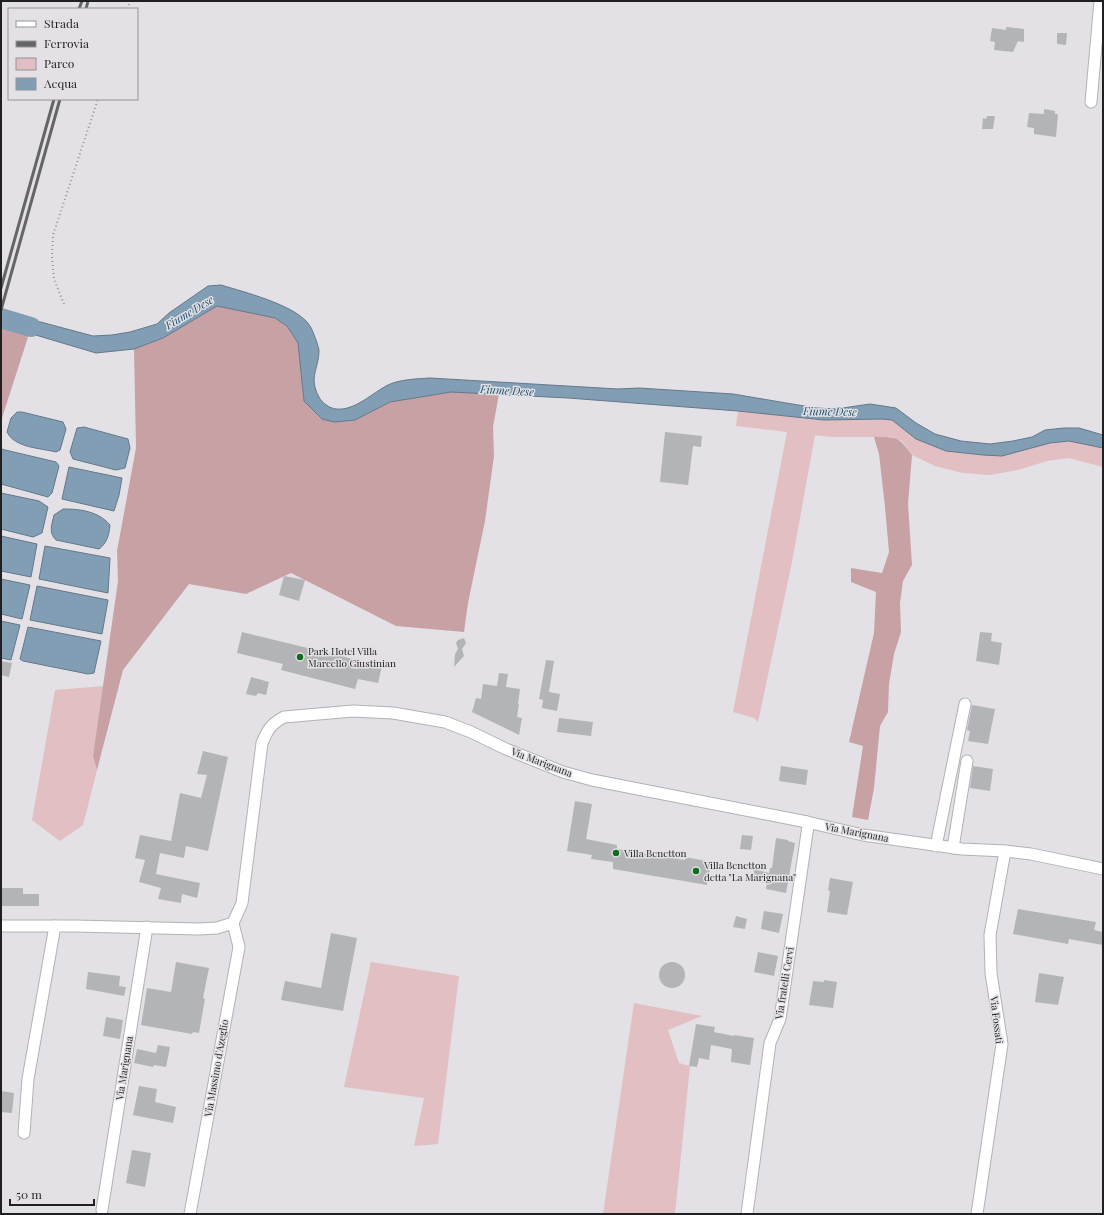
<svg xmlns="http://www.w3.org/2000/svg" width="1104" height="1215" font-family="'Playfair Display',serif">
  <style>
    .green { fill: #e1bfc2 }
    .forest { fill: #c8a1a4 }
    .water { fill: #819eb5; stroke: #647889 }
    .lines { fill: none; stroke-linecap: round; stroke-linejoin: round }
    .river { stroke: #819eb5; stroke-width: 20 }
    .building { fill: #b3b4b8 }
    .minor-casing { stroke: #b3b1b5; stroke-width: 13 }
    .path { stroke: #929194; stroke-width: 2; stroke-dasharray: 1 3; stroke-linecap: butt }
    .minor { stroke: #fff; stroke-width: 11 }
    .rail { stroke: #656467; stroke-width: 3 }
    .poi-dot { fill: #0d6e1c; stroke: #e3e1e5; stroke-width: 1.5 }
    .labels { text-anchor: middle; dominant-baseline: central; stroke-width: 3; stroke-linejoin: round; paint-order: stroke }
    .poi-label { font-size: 10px; fill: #201f21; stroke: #e3e1e5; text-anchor: start }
    .street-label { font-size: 10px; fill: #201f21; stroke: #e3e1e5 }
    .water-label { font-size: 11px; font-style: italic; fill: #205173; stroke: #e3e1e5 }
  </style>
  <rect width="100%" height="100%" fill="#e3e1e5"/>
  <!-- green -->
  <g class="green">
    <polygon points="738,411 824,420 882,419 892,420 916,439 946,451 983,455 1050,443 1069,441 1103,448 1103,467 1069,458 1047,461 1018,470 990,475 963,473 935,466 912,455 902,441 891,437 831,437 815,435 792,562 758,722 754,718 733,712 787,432 736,426"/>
    <polygon points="104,686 93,756 97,770 83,825 60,841 32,820 55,690"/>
    <polygon points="371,962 459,976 438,1144 414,1146 424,1098 344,1087"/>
    <polygon points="634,1003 702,1016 668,1030 679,1063 690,1066 675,1214 603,1214"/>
  </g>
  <!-- forest -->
  <g class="forest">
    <polygon points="217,306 275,318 287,326 298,342 304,401 354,420 390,402 451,392 499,394 493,427 494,456 485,521 468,603 464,632 396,626 291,573 246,594 189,584 123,670 97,770 93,756 118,581 117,551 136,448 134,349 163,338"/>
    <polygon points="2,325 29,334 1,421 1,330"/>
    <path d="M874,437C897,437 898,436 912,455L908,504L912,565L903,581L900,603L901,632L894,654L889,684L888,712L880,726L874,788L868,820L852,817L863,746L849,742L874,633L876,592L851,582V568L882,573L889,552L885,507L879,454Z"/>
  </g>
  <!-- water -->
  <g class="water">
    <path d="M221,285C244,292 291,304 307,322C310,325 313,331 314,335C316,339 318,346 319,350C319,369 308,377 319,397C322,403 329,408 336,409C355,411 372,393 388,385C401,379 416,379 430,378L618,389L639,388L733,394L816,408L836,409L870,404L896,408L916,423L935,434L961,441L990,444L1013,441L1032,437L1045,430L1064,428H1079L1103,435V448L1069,441L1050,443L1002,456L983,455L946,451L916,439L892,420L882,419L824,420L738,411L568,398L451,392L390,402L355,420L334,422L322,419L304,401L298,343L287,326L275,318L217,306L163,338L134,349L96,353L2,325L7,313L93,336L112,335L130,332L157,324L169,313L208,286Z"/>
    <path d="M17,412H22L63,422L66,429L60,450L56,452C40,448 15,448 7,432L11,418Z"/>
    <polygon points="84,427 128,439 130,448 125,468 116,470 73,459 70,452 77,428"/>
    <polygon points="1,449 56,462 59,466 52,493 48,497 1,484"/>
    <polygon points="69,467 122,478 119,495 114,511 62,499"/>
    <polygon points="1,493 39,501 48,507 42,533 33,537 1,529"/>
    <path d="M63,509C80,509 98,511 110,525C109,535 107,543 99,549L56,540C48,532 52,525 54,515Z"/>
    <polygon points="1,536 37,544 31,577 1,571"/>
    <polygon points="45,546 110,558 108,593 39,579"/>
    <polygon points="1,579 30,585 22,619 1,614"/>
    <polygon points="37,586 108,600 102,634 30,620"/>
    <polygon points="1,621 20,625 11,660 1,658"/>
    <polygon points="28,627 101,641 94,673 88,674 23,661 20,659"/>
  </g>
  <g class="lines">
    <!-- river -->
    <polyline class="river" points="1,318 31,327"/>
  </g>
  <!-- building -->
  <g class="building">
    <polygon points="1006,27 1024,29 1024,42 1018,41 1013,52 994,50 995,42 990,41 992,28 1006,30"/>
    <polygon points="1057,33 1067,33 1066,45 1057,44"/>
    <polygon points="1044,109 1055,111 1055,114 1058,114 1056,137 1034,134 1034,128 1027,127 1029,113 1044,114"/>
    <polygon points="987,116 995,116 993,129 982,129 983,118 986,119"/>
    <polygon points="665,432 702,436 701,447 693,446 688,485 660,482"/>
    <polygon points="284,576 305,580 299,601 279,595"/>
    <polygon points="242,632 382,666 378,683 358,679 355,689 281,670 283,664 237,653"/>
    <polygon points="980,632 992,633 991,641 1002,643 999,665 976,661"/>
    <polygon points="464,638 466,643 462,649 464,656 454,667 455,654 458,649 456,643 458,640"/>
    <polygon points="546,660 554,661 549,692 560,694 557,711 542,708 543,700 539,699"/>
    <polygon points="1,661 12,663 9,677 1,675"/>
    <polygon points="499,673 508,674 506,687 520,689 518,704 519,704 517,717 522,718 519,735 472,712 476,698 481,699 483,684 497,686"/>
    <polygon points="251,677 269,682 266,695 258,693 256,696 246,694"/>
    <polygon points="972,705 995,709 988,744 968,741 970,731 967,730"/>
    <polygon points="559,718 593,722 591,736 557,732"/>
    <polygon points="203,751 228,757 208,851 186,846 184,858 160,853 156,874 200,883 197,898 182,894 181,903 158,899 161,888 139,882 145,860 135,858 140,835 171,841 180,793 201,798 207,775 197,774"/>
    <polygon points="781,766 808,770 806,785 779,781"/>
    <polygon points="973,766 993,769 990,791 970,788"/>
    <polygon points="575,801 592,804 586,839 617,845 617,849 685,860 685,857 711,862 707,885 613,869 613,862 591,859 592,855 567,851"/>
    <polygon points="742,835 753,836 751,850 740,849"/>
    <polygon points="776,838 788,840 788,841 795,843 786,893 766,889 767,883 753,881 754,869 769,873 770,868 772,868"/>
    <polygon points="830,878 853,882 847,915 827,912 830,891 828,890"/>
    <polygon points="1,888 23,888 23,894 39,894 39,906 1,906"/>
    <polygon points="1018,909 1096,922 1094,930 1103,932 1103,945 1069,939 1068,944 1013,934"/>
    <polygon points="764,911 783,914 779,933 761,929"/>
    <polygon points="736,916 747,919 745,929 733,927"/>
    <polygon points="331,933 357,938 343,1011 281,1000 285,981 321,988"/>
    <polygon points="758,952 778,956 774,976 754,972"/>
    <circle cx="672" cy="975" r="13"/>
    <polygon points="176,962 209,968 203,998 205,999 199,1033 193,1032 192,1034 141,1025 147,988 171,992"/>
    <polygon points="88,972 120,976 119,986 126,987 124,996 86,989"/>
    <polygon points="1039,973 1064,977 1058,1005 1035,1002"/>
    <polygon points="824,980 837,982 833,1008 809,1005 813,981 824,982"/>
    <polygon points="106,1017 123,1020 120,1039 103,1036"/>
    <polygon points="696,1024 715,1027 714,1032 734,1036 734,1035 754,1038 750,1065 731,1062 732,1049 711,1045 709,1060 699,1058 697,1067 689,1066"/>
    <polygon points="158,1045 170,1047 166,1067 154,1065 153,1067 134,1063 137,1049 156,1053"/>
    <polygon points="139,1086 157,1089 155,1102 176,1107 173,1123 133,1115"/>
    <polygon points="1,1091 14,1093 12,1113 1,1112"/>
    <polygon points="132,1150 151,1153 145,1187 126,1183"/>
  </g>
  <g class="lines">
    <!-- minor casing -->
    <g class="minor-casing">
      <g id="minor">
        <polyline points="1091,102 1100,1"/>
        <polyline points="936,846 965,704"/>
        <polyline points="953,848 967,761"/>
        <path d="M1,926H75L199,929L217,928L233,923L242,903L262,743C268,729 271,724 284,717L353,711L393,713L445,722L471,732L506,749L563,772L592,780L807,822L863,835L962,849L1005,851L1031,854L1103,869"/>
        <polyline points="24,1133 28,1079 55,926"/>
        <polyline points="102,1210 147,927"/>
        <polyline points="190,1214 239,947 233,923"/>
        <polyline points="747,1214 770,1043 780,1019 808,826 807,822"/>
        <polyline points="977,1214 1002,1044 991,973 990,935 1005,851"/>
      </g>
    </g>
    <!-- path -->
    <g class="path">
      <polyline points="128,9 130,1"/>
      <polyline points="64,304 54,279 52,257 53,235 98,99"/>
    </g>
    <!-- minor -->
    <use href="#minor" class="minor"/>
    <!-- rail -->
    <g class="rail">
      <polyline points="79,9 82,1"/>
      <polyline points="86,9 88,1"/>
      <polyline points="1,288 54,99"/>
      <polyline points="1,310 60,99"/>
    </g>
  </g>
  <!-- markers -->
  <g class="poi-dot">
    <circle cx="300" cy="657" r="4"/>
    <circle cx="616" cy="853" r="4"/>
    <circle cx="696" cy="871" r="4"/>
  </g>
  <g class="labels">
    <!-- poi labels -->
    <g class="poi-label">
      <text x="308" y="651">Park Hotel Villa<tspan x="308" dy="12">Marcello Giustinian</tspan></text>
      <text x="624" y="853">Villa Benetton</text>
      <text x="704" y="865">Villa Benetton<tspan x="704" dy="12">detta "La Marignana"</tspan></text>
    </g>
    <!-- street labels -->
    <g class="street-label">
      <text transform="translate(542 762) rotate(21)">Via Marignana</text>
      <text transform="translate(857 832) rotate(11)">Via Marignana</text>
      <text transform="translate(784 983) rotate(-81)">Via fratelli Cervi</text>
      <text transform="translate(997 1020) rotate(83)">Via Fossati</text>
      <text transform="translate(124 1068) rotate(-81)">Via Marignana</text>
      <text transform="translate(216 1068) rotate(-80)">Via Massimo d'Azeglio</text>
    </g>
    <!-- water labels -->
    <g class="water-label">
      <text transform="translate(189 312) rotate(-31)">Fiume Dese</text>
      <text transform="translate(507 390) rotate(3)">Fiume Dese</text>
      <text transform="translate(830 411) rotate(1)">Fiume Dese</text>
    </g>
  </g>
  <!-- border -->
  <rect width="1104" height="1215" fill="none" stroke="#201f21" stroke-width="4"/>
  <!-- legend -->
  <rect x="8" y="8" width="130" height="92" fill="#e3e1e5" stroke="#959397"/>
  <rect x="16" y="21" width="20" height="6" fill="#ffffff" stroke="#959397"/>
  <text x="44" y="28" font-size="12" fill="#201f21">Strada</text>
  <rect x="16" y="41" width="20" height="6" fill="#656467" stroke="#959397"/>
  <text x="44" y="48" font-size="12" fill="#201f21">Ferrovia</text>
  <rect x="16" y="58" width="20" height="12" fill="#e1bfc2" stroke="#959397"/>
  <text x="44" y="68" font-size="12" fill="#201f21">Parco</text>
  <rect x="16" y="78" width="20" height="12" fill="#819eb5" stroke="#959397"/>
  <text x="44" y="88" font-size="12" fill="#201f21">Acqua</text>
  <!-- scale -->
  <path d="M10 1199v6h84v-6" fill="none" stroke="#201f21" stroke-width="2"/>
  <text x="16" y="1199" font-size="12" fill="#201f21" stroke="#e3e1e5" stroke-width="3" paint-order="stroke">50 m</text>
</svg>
